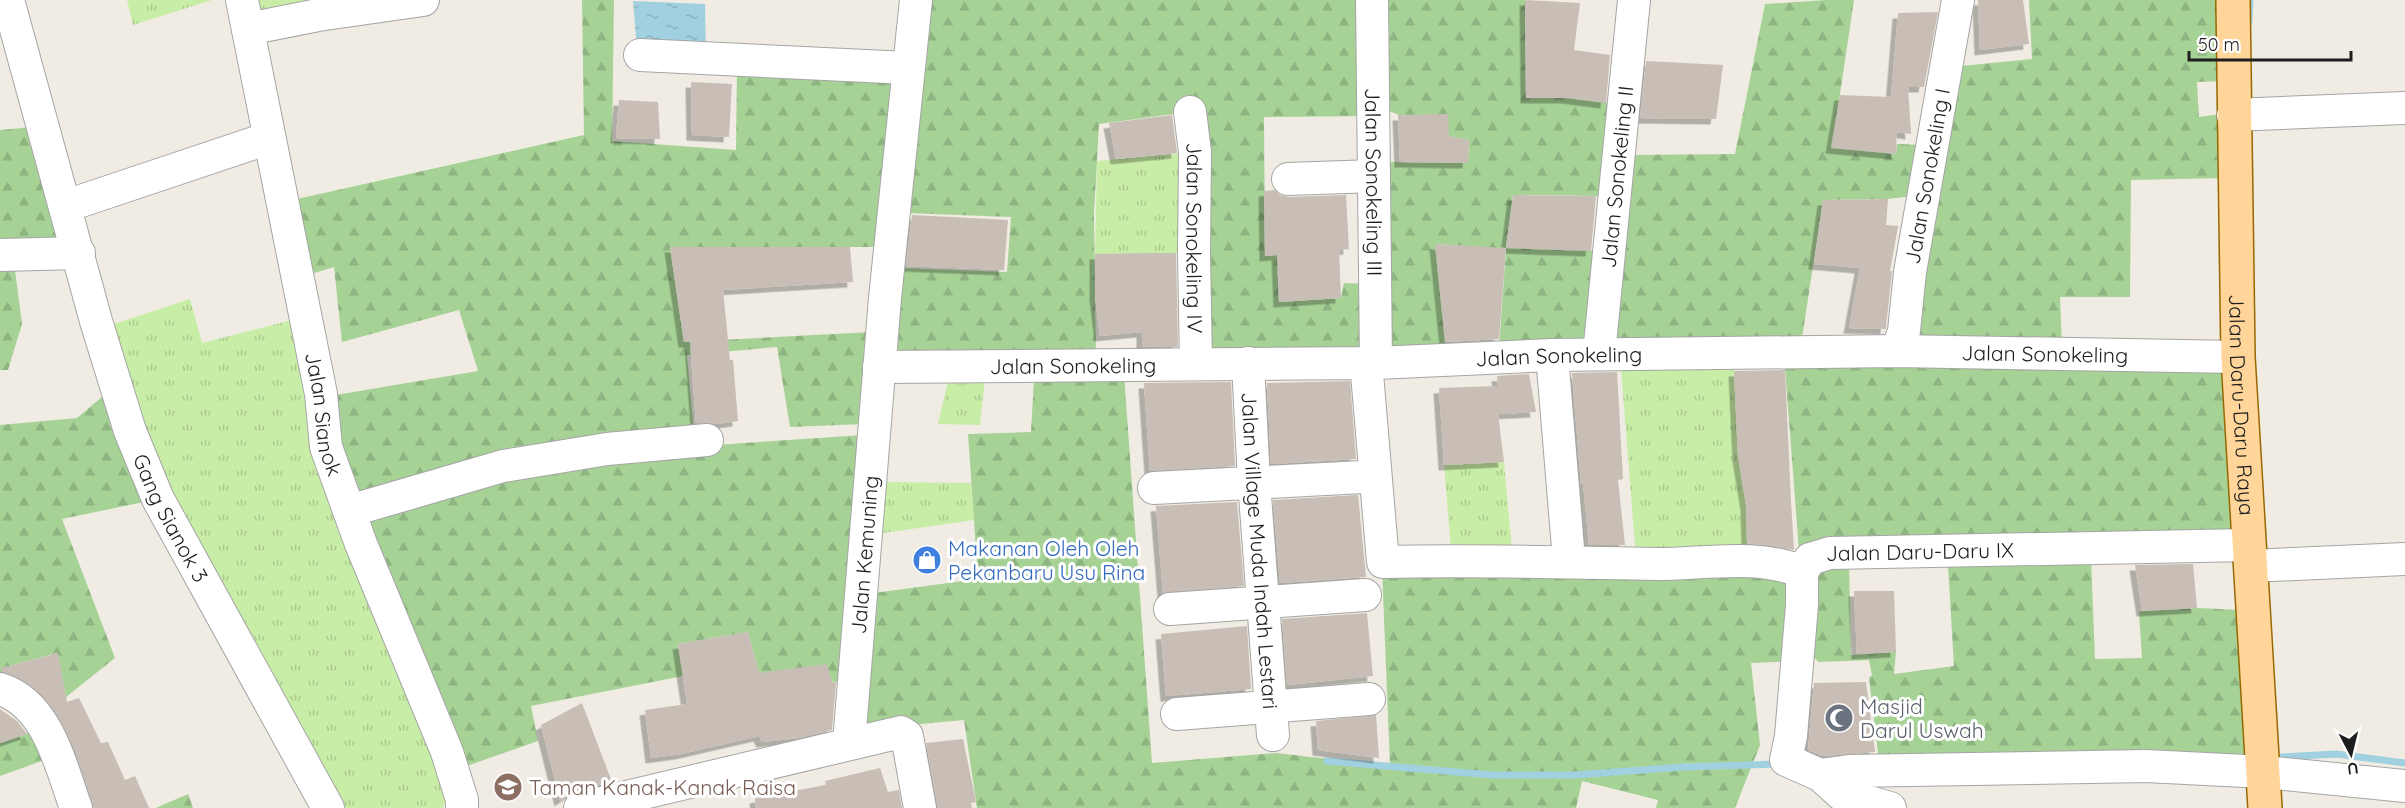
<svg xmlns="http://www.w3.org/2000/svg" width="2405" height="808" font-family="Quicksand,sans-serif">
  <style>
    .grass { fill: url(#grass-tufts) }
    .forest { fill: url(#forest-firs) }
    .water { fill: url(#water-ripples) }
    .lines { fill: none; stroke-linecap: round; stroke-linejoin: round }
    .stream { stroke: #a1d1e0; stroke-width: 7 }
    .building { fill: #c8beb6; filter: url(#shadow) }
    .minor-casing { stroke: #a5a5a5; stroke-width: 34 }
    .major-casing { stroke: #986800; stroke-width: 36 }
    .minor { stroke: #fff; stroke-width: 32 }
    .major { stroke: #ffd599; stroke-width: 33 }
    .labels { text-anchor: middle; dominant-baseline: central; stroke-width: 6; stroke-linejoin: round; paint-order: stroke }
    .street-label { font-size: 21px; fill: #1e1e1e; stroke: #fff }
    .shop-label { font-size: 21px; fill: #366cbe; stroke: #fff; text-anchor: start }
    .worship-label { font-size: 21px; fill: #5b616d; stroke: #fff; text-anchor: start }
    .education-label { font-size: 21px; fill: #785e54; stroke: #fff; text-anchor: start }
  </style>
  <defs>
    <pattern id="grass-tufts" width="24" height="20" patternUnits="userSpaceOnUse" patternTransform="scale(1.5)"><rect width="24" height="20" fill="#c8eda6"/><path d="M3 7l-1-3M5 7V3M7 7l1-3M15 17l-1-3M17 17v-4M19 17l1-3" fill="none" stroke="#abcb8e"/></pattern>
    <pattern id="forest-firs" width="22" height="20" patternUnits="userSpaceOnUse" patternTransform="scale(1.5)"><rect width="22" height="20" fill="#a6d296"/><path d="M5 1l3.5 6h-7zM16 11l3.5 6h-7z" fill="#8eb481"/></pattern>
    <pattern id="water-ripples" width="26" height="14" patternUnits="userSpaceOnUse" patternTransform="scale(1.5)"><rect width="26" height="14" fill="#a1d1e0"/><path d="M2 4q2-2 4 0t4 0M15 11q2-2 4 0t4 0" fill="none" stroke="#8ab3c0"/></pattern>
    <filter id="shadow"><feDropShadow dx="-5.5" dy="5.5" stdDeviation="0" flood-color="#0004"/></filter>
  </defs>
  <rect width="100%" height="100%" fill="#f0ece3"/>
  <!-- grass -->
  <g class="grass">
    <polygon points="127,0 212,0 133,25"/>
    <polygon points="248,0 370,0 251,17"/>
    <polygon points="1195,152 1194,253 1095,254 1097,161"/>
    <polygon points="190,299 202,343 296,319 449,792 443,808 336,808 166,496 108,326"/>
    <polygon points="1734,368 1738,456 1746,505 1748,556 1636,558 1621,369"/>
    <polygon points="949,377 985,379 980,425 938,424"/>
    <polygon points="1504,462 1513,561 1452,561 1444,465"/>
    <polygon points="880,482 971,483 974,520 876,534"/>
  </g>
  <!-- forest -->
  <g class="forest">
    <polygon points="582,0 614,0 612,141 736,150 737,69 897,76 877,247 670,247 684,342 871,332 864,424 790,427 777,347 687,355 694,431 354,501 330,396 478,371 459,310 342,342 334,267 308,275 288,201 584,135"/>
    <polygon points="929,0 1372,0 1373,116 1264,117 1265,256 1287,254 1291,276 1278,276 1279,302 1341,298 1344,283 1368,284 1370,353 1203,355 1189,112 1099,124 1094,214 1096,364 893,354 901,268 1007,272 1011,217 905,213"/>
    <polygon points="1374,0 1525,0 1526,97 1567,98 1612,103 1605,196 1513,195 1506,247 1601,251 1595,345 1499,347 1506,249 1436,244 1446,349 1383,358 1384,162 1468,163 1469,140 1449,136 1387,110"/>
    <polygon points="1826,0 1854,0 1832,147 1897,154 1897,144 1926,145 1920,195 1888,199 1823,200 1801,345 1609,347 1627,155 1735,154 1765,4"/>
    <polygon points="2029,0 2221,0 2223,81 2197,82 2199,117 2221,114 2224,178 2131,180 2130,297 2060,297 2062,347 1913,346 1951,67 2032,59"/>
    <polygon points="34,127 71,246 0,249 0,130"/>
    <polygon points="0,255 13,255 22,324 8,370 0,370"/>
    <polygon points="2222,366 2235,539 1799,551 1785,368"/>
    <polygon points="1124,374 1152,763 1276,753 1390,766 1382,569 1789,571 1795,661 1751,663 1760,745 1735,808 1656,808 1658,800 1582,781 1576,808 977,808 964,720 899,726 859,741 874,593 978,579 968,434 1031,432 1034,379"/>
    <polygon points="116,385 158,499 62,519 115,658 66,697 57,653 2,668 7,691 0,689 0,425 77,418"/>
    <polygon points="863,435 846,683 759,673 748,632 678,644 683,676 531,706 538,741 461,768 360,516 475,482 670,448"/>
    <polygon points="2091,559 2095,659 2142,658 2139,612 2142,611 2197,608 2242,610 2252,762 1879,761 1869,678 1872,675 1869,660 1819,662 1814,658 1807,611 1809,568 1849,562 1851,655 1896,652 1894,674 1954,666 1948,566"/>
    <polygon points="37,730 50,758 0,776 0,743"/>
    <polygon points="188,794 193,808 156,808"/>
  </g>
  <!-- water -->
  <polygon class="water" points="633,1 705,4 706,55 637,50"/>
  <g class="lines">
    <!-- stream -->
    <g class="stream">
      <polyline points="2249,21 2250,0"/>
      <polyline points="2282,757 2336,754 2405,763"/>
      <polyline points="1327,761 1492,775 1575,775 1683,767 1779,764"/>
    </g>
  </g>
  <!-- building -->
  <g class="building">
    <polygon points="1525,0 1580,3 1574,50 1610,55 1606,103 1567,98 1526,98"/>
    <polygon points="1978,0 2023,0 2029,44 1980,50"/>
    <polygon points="1938,12 1924,87 1908,87 1911,134 1896,132 1897,154 1831,148 1840,95 1891,97 1898,13"/>
    <polygon points="1646,61 1723,65 1716,119 1640,118"/>
    <polygon points="691,82 732,84 729,137 692,135"/>
    <polygon points="619,100 658,102 660,139 616,138"/>
    <polygon points="1448,114 1449,136 1469,140 1468,163 1400,162 1398,115"/>
    <polygon points="1172,115 1177,153 1116,159 1109,123"/>
    <polygon points="1275,190 1280,195 1289,197 1346,195 1349,249 1339,250 1341,298 1279,302 1277,255 1265,256 1264,191"/>
    <polygon points="1513,195 1596,196 1591,251 1506,248"/>
    <polygon points="1888,199 1886,225 1898,226 1890,271 1892,271 1886,327 1886,329 1849,328 1860,268 1814,264 1823,200"/>
    <polygon points="912,215 1008,220 1004,270 906,266"/>
    <polygon points="1435,244 1506,248 1499,339 1445,342"/>
    <polygon points="670,247 850,247 853,282 723,290 730,360 733,360 738,421 715,424 696,423 690,342 684,342"/>
    <polygon points="1150,253 1176,253 1178,347 1142,347 1142,332 1100,336 1095,295 1095,254"/>
    <polygon points="1785,370 1791,501 1794,550 1747,543 1746,505 1738,456 1734,371"/>
    <polygon points="1617,372 1623,479 1618,480 1625,545 1589,545 1583,483 1581,484 1572,373"/>
    <polygon points="1529,374 1536,412 1498,414 1504,462 1444,465 1439,388 1498,386 1497,376"/>
    <polygon points="1350,381 1356,459 1271,464 1267,383"/>
    <polygon points="1231,382 1235,466 1150,471 1144,383"/>
    <polygon points="1358,495 1366,577 1280,583 1273,500"/>
    <polygon points="1237,502 1244,586 1163,593 1156,506"/>
    <polygon points="2193,564 2197,608 2142,611 2135,565"/>
    <polygon points="1854,591 1894,591 1896,652 1857,654"/>
    <polygon points="1367,613 1373,676 1287,685 1282,619"/>
    <polygon points="1247,626 1251,689 1166,696 1161,634"/>
    <polygon points="748,632 759,673 827,664 832,682 836,682 832,730 798,738 762,742 759,736 681,754 651,758 645,710 687,704 678,644"/>
    <polygon points="58,653 67,702 79,698 101,743 108,742 125,780 135,776 149,808 94,808 75,750 55,711 42,695 28,683 2,672 1,668"/>
    <polygon points="1866,682 1875,752 1823,756 1808,750 1814,683"/>
    <polygon points="582,703 612,782 576,790 560,801 541,725"/>
    <polygon points="0,709 17,721 27,734 0,743"/>
    <polygon points="1376,715 1379,758 1318,750 1316,721"/>
    <polygon points="963,739 976,802 971,803 972,808 938,808 926,743"/>
    <polygon points="880,768 888,792 899,790 902,808 756,808 755,798 826,785 825,781"/>
  </g>
  <g class="lines">
    <!-- minor casing -->
    <g class="minor-casing">
      <g id="minor">
        <path id="s1" d="M8,0L96,321L130,431L158,499L328,808"/>
        <path id="s2" d="M242,0L321,394L326,447L361,544L447,752L462,800V808"/>
        <path id="s3" d="M1372,0L1376,363"/>
        <polyline points="248,29 318,15 423,0"/>
        <polyline points="640,55 908,68"/>
        <path id="s4" d="M1190,112L1195,152L1194,253L1196,364"/>
        <polyline points="2233,115 2405,108"/>
        <polyline points="1288,179 1374,176"/>
        <polyline points="66,206 269,138"/>
        <polyline points="0,255 79,253"/>
        <path id="s5" d="M1897,351L1904,331L1910,272L1958,0"/>
        <path id="s6" d="M1599,354L1634,0"/>
        <polyline points="1552,355 1568,548"/>
        <path d="M1366,362L1383,562C1475,560 1566,562 1657,564C1704,564 1757,553 1802,572"/>
        <path id="s7" d="M1248,363L1254,482L1273,735"/>
        <path id="s8" d="M879,367L1376,363L1552,355L1897,351L2238,357"/>
        <polyline points="1154,488 1363,477"/>
        <polyline points="349,511 503,466 607,449 707,440"/>
        <polyline points="2250,566 2405,559"/>
        <path id="s9" d="M1802,572L1810,559L1830,553L2249,545"/>
        <polyline points="1802,572 1802,605 1791,736 1786,760 1820,775 1841,794 1890,808"/>
        <polyline points="1170,609 1365,595"/>
        <path d="M0,689C48,704 61,767 76,808"/>
        <polyline points="1177,714 1369,699"/>
        <path id="s10" d="M849,743L885,298L916,0"/>
        <polyline points="1820,775 1849,771 2146,766 2265,772 2405,786"/>
        <polyline points="580,808 901,732 907,736 920,808"/>
      </g>
    </g>
    <!-- major casing -->
    <g class="major-casing">
      <g id="major">
        <path id="s11" d="M2233,0L2238,357L2265,808"/>
      </g>
    </g>
    <!-- minor -->
    <use href="#minor" class="minor"/>
    <!-- major -->
    <use href="#major" class="major"/>
  </g>
  <!-- icons -->
  <defs>
    <g id="shop-disc" transform="scale(1.5)"><circle r="9.5" fill="#3f7fe0" stroke="#fff"/><path d="M-5-2.5h2.3a2.7 3.5 0 0 1 5.4 0H5L5.5 6h-11ZM-1.5-2.5h3a1.5 2.3 0 0 0-3 0Z" fill="#fff"/></g>
    <g id="mosque-disc" transform="scale(1.5)"><circle r="9.5" fill="#6b7280" stroke="#fff"/><path d="M3.5-4.9A6 6 0 1 0 3.5 4.9A5 5 0 1 1 3.5-4.9Z" fill="#fff"/></g>
    <g id="school-disc" transform="scale(1.5)"><circle r="9.5" fill="#8d6e63" stroke="#fff"/><path d="M0-5L7-2L0 1L-7-2ZM-4 1L0 2.5L4 1V4Q0 6-4 4Z" fill="#fff"/></g>
  </defs>
  <g fill-rule="evenodd">
    <use href="#shop-disc" x="927" y="560"/>
    <use href="#mosque-disc" x="1839" y="718"/>
    <use href="#school-disc" x="508" y="787"/>
  </g>
  <g class="labels">
    <!-- street labels -->
    <g class="street-label">
      <text stroke="none"><textPath href="#s5" startOffset="178">Jalan Sonokeling I</textPath></text>
      <text stroke="none"><textPath href="#s6" startOffset="178">Jalan Sonokeling II</textPath></text>
      <text stroke="none"><textPath href="#s3" startOffset="182">Jalan Sonokeling III</textPath></text>
      <text stroke="none"><textPath href="#s4" startOffset="126">Jalan Sonokeling IV</textPath></text>
      <text stroke="none"><textPath href="#s8" startOffset="1166">Jalan Sonokeling</textPath></text>
      <text stroke="none"><textPath href="#s8" startOffset="680">Jalan Sonokeling</textPath></text>
      <text stroke="none"><textPath href="#s8" startOffset="194">Jalan Sonokeling</textPath></text>
      <text stroke="none"><textPath href="#s11" startOffset="405">Jalan Daru-Daru Raya</textPath></text>
      <text stroke="none"><textPath href="#s2" startOffset="422">Jalan Sianok</textPath></text>
      <text stroke="none"><textPath href="#s1" startOffset="544">Gang Sianok 3</textPath></text>
      <text stroke="none"><textPath href="#s7" startOffset="188">Jalan Village Muda Indah Lestari</textPath></text>
      <text stroke="none"><textPath href="#s9" startOffset="126">Jalan Daru-Daru IX</textPath></text>
      <text stroke="none"><textPath href="#s10" startOffset="189">Jalan Kemuning</textPath></text>
    </g>
    <!-- shop labels -->
    <g class="shop-label">
      <text x="948" y="548">Makanan Oleh Oleh<tspan x="948" dy="24">Pekanbaru Usu Rina</tspan></text>
    </g>
    <!-- worship labels -->
    <g class="worship-label">
      <text x="1860" y="706">Masjid<tspan x="1860" dy="24">Darul Uswah</tspan></text>
    </g>
    <!-- education labels -->
    <g class="education-label">
      <text x="529" y="787">Taman Kanak-Kanak Raisa</text>
    </g>
  </g>
  <!-- north arrow -->
  <g transform="translate(2351 754) rotate(173)" stroke="#ffffff" stroke-width="4.5" paint-order="stroke">
  <path d="M0-4.5L10 22L0 15L-10 22Z" fill="#1e1e1e"/>
  <text y="-9" font-size="16" font-weight="bold" text-anchor="middle" fill="#1e1e1e">U</text>
  </g>
  <!-- scale -->
  <path d="M2189 51v9h162v-9" fill="none" stroke="#1e1e1e" stroke-width="3"/>
  <text x="2198" y="51" font-size="18" fill="#1e1e1e" stroke="#ffffff" stroke-width="4.5" paint-order="stroke">50 m</text>
</svg>
